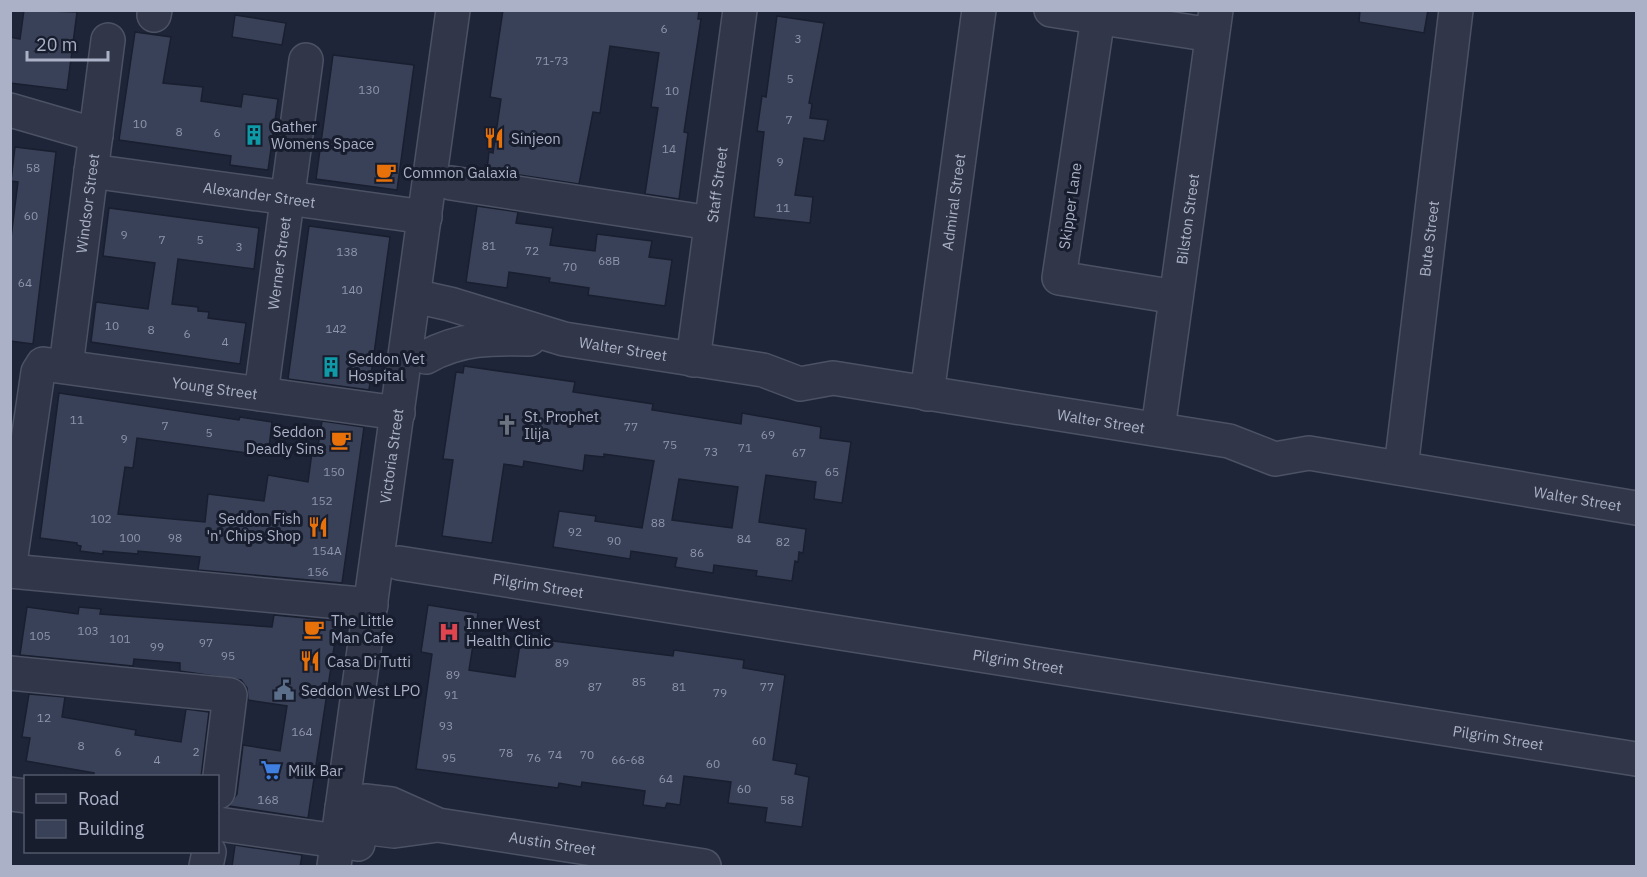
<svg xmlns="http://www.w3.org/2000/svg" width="1647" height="877" font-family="'IBM Plex Sans',sans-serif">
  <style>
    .building { fill: #394159; stroke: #191f2f; stroke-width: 1.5; fill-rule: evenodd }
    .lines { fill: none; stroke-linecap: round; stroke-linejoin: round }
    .minor-casing { stroke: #4c5264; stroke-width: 36 }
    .minor { stroke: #313749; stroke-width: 33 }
    .labels { text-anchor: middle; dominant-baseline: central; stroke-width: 6; stroke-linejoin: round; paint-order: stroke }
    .number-label { font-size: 12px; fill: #8e95ab }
    .poi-label { font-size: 15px; fill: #abb1c6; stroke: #171d2d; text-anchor: start }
    .street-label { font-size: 15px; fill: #abb1c6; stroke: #171d2d }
  </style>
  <rect width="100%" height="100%" fill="#1e2539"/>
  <!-- building -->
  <g class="building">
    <polygon points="24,10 77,12 67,90 10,83 10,37 20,39"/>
    <polygon points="503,10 699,10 698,19 701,19 684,132 688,133 679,199 645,194 658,108 651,107 659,53 610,46 600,113 593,112 579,184 487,170 489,152 493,153 501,99 490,97"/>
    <polygon points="1360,10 1428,10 1424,33 1359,22"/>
    <polygon points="235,15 286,23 282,45 232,37"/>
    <polygon points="777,16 824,23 809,103 812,104 810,118 828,120 824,141 804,138 795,195 813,197 810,223 754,217 764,132 757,131 762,96 766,97"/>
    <polygon points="135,32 171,37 163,83 203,87 201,101 241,107 243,94 278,99 268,170 230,165 231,156 119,140"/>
    <polygon points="333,55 414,65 397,190 316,179"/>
    <polygon points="15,147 56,152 33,344 10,341 10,246 18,182 11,181"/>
    <polygon points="477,206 518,212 516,223 553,228 550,245 595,251 597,234 652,241 649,257 672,260 665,306 588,295 589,288 549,282 550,278 509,272 507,288 466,282"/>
    <polygon points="109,208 259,228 254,269 178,259 172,304 198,307 198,311 209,312 208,318 246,323 240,364 91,342 96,302 148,309 155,263 103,256"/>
    <polygon points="309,226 390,237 369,390 288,379"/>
    <path d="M464,366L575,382L573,392L653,404L652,410L741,424L742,413L821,427L820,438L851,442L842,503L814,499L816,482L766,475L759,522L806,529L803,553L799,552L798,562L795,561L792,581L756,576L757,571L714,565L713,573L675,567L677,558L631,551L630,559L553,547L559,511L596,516L595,521L642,528L654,461L604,454V457L585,455L583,471L524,461L523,467L504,464L492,543L442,536L453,460L443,459L456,372L463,373ZM679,479L738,487L732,528L672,520Z"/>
    <polygon points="59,393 239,420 240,417 272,422 268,456 137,438 133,468 125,467 118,514 205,522 208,494 264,501 268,475 308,482 312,452 317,453 322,421 364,427 342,583 198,570 200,557 138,551 138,554 103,551 103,554 80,551 81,546 77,545 77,543 40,538"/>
    <polygon points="428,605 478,613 469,670 515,677 521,637 673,656 674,650 744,660 743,668 785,675 773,760 797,764 795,774 809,777 802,827 765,822 767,808 728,803 731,782 684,776 680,805 667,803 665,808 643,805 645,791 582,782 581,787 559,783 558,788 416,769 432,654 421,652"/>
    <polygon points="27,607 78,614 79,607 101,609 100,614 272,627 274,615 338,621 308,818 229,806 237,794 243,745 280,751 287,706 248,700 247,688 241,680 180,671 180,663 134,659 133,666 20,655"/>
    <polygon points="29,694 65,697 62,717 136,730 135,735 181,742 186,709 209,712 201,777 94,777 94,773 26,761 30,738 22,737"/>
    <polygon points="235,845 302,855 300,867 232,867"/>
  </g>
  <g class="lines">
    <!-- minor casing -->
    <g class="minor-casing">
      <g id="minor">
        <polyline points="1051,10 1212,35"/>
        <polyline points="154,15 155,10"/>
        <polyline points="1098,17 1059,278 1176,297"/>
        <polyline points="10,110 96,135"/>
        <path id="s1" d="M91,171L425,217"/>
        <polyline points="451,183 711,223"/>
        <path id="s2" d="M414,296L450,304L564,339L763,370L800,384L833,378L1229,441L1275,459L1309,453L1636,508"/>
        <path d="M426,357C460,338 492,338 529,339"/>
        <path id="s3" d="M693,360L740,10"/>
        <path id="s4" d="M66,366L108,40"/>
        <path id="s5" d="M261,394L306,60"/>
        <path id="s6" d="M927,394L979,10"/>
        <path id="s7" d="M1158,429L1216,10"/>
        <path id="s8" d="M1401,468L1456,10"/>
        <path id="s9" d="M10,563L38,372L43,364L398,413"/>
        <path id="s10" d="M399,563L1636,759"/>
        <polyline points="10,571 371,605"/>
        <polyline points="10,673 230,695 218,792"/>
        <polyline points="10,794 26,796"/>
        <polyline points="218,824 358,844"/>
        <path id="s11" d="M438,825L394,831L361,827L342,808L365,801L391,804L438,825L704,866"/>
        <polyline points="206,866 209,852"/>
        <path id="s12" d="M334,866L453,10"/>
      </g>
    </g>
    <!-- minor -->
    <use href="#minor" class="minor"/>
  </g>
  <!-- icons -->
  <defs>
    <g id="building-bare" transform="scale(1.62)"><path d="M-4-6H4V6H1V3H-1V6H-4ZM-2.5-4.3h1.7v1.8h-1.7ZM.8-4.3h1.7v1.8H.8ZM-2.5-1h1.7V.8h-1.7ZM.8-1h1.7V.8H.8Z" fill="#0f9aa8" stroke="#171d2d" stroke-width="2.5" paint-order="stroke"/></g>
    <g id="restaurant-bare" transform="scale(1.62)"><path d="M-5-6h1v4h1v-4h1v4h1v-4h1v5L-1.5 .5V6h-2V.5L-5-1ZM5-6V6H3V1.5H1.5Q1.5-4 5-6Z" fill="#e8710a" stroke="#171d2d" stroke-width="2.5" paint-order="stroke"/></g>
    <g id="cafe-bare" transform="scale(1.62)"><path d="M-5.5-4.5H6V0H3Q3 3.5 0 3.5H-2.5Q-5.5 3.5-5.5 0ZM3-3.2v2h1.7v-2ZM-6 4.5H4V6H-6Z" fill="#e8710a" stroke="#171d2d" stroke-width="2.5" paint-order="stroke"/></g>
    <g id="church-bare" transform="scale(1.62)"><path d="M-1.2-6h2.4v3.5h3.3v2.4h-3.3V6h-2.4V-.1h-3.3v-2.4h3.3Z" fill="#6b7280" stroke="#171d2d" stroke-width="2.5" paint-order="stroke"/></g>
    <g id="hospital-bare" transform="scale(1.62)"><path d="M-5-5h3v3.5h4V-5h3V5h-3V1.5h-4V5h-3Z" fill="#e0444e" stroke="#171d2d" stroke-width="2.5" paint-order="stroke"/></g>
    <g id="civic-bare" transform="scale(1.62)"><path d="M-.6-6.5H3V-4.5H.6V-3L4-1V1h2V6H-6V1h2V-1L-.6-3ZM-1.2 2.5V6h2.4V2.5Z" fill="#5c6f8a" stroke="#171d2d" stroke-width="2.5" paint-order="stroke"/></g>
    <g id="supermarket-bare" transform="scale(1.62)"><path d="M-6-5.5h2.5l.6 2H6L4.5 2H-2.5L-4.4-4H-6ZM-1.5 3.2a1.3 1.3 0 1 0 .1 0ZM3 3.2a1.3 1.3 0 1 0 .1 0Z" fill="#3f7fe0" stroke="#171d2d" stroke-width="2.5" paint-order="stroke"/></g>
  </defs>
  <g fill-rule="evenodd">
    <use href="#building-bare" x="254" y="135"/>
    <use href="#restaurant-bare" x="494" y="138"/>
    <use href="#cafe-bare" x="386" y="172"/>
    <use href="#building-bare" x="331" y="367"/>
    <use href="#church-bare" x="507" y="425"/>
    <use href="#cafe-bare" x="341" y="440"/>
    <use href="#restaurant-bare" x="318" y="527"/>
    <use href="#cafe-bare" x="314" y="629"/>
    <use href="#hospital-bare" x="449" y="632"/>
    <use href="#restaurant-bare" x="310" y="661"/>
    <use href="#civic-bare" x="284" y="690"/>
    <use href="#supermarket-bare" x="271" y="770"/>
  </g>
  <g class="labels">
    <!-- number labels -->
    <g class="number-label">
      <text x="664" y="28">6</text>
      <text x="798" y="38">3</text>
      <text x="552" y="60">71-73</text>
      <text x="790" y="78">5</text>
      <text x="369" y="89">130</text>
      <text x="672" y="90">10</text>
      <text x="789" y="119">7</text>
      <text x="140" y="123">10</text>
      <text x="179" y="131">8</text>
      <text x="217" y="132">6</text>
      <text x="669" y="148">14</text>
      <text x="780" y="161">9</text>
      <text x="33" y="167">58</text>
      <text x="783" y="207">11</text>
      <text x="31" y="215">60</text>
      <text x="124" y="234">9</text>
      <text x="162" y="239">7</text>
      <text x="200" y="239">5</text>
      <text x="489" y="245">81</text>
      <text x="239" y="246">3</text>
      <text x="532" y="250">72</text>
      <text x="347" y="251">138</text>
      <text x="609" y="260">68B</text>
      <text x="570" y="266">70</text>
      <text x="25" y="282">64</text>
      <text x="352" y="289">140</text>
      <text x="112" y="325">10</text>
      <text x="336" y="328">142</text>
      <text x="151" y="329">8</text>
      <text x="187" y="333">6</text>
      <text x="225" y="341">4</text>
      <text x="77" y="419">11</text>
      <text x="165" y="425">7</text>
      <text x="631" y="426">77</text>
      <text x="209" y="432">5</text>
      <text x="768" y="434">69</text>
      <text x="124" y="438">9</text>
      <text x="670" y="444">75</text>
      <text x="745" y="447">71</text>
      <text x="711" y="451">73</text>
      <text x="799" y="452">67</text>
      <text x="334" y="471">150</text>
      <text x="832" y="471">65</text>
      <text x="322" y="500">152</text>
      <text x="101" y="518">102</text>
      <text x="658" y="522">88</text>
      <text x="575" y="531">92</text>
      <text x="130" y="537">100</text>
      <text x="175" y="537">98</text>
      <text x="744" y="538">84</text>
      <text x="614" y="540">90</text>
      <text x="783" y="541">82</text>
      <text x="327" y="550">154A</text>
      <text x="697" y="552">86</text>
      <text x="318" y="571">156</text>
      <text x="88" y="630">103</text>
      <text x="40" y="635">105</text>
      <text x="120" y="638">101</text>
      <text x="206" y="642">97</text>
      <text x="157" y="646">99</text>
      <text x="228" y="655">95</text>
      <text x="562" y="662">89</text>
      <text x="453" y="674">89</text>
      <text x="639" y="681">85</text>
      <text x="595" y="686">87</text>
      <text x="679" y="686">81</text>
      <text x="767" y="686">77</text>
      <text x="720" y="692">79</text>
      <text x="451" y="694">91</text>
      <text x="44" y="717">12</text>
      <text x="446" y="725">93</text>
      <text x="302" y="731">164</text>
      <text x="759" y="740">60</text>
      <text x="81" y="745">8</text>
      <text x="118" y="751">6</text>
      <text x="196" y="751">2</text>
      <text x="506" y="752">78</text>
      <text x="555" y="754">74</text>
      <text x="587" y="754">70</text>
      <text x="449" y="757">95</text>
      <text x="534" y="757">76</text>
      <text x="157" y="759">4</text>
      <text x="628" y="759">66-68</text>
      <text x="713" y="763">60</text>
      <text x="666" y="778">64</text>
      <text x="744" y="788">60</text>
      <text x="268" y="799">168</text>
      <text x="787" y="799">58</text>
    </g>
    <!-- poi labels -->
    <g class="poi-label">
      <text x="271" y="126">Gather<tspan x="271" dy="17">Womens Space</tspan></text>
      <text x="511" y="138">Sinjeon</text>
      <text x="403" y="172">Common Galaxia</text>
      <text x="348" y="358">Seddon Vet<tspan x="348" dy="17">Hospital</tspan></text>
      <text x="524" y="416">St. Prophet<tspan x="524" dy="17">Ilija</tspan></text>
      <text x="324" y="431" text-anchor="end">Seddon<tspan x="324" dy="17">Deadly Sins</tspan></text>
      <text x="301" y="518" text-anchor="end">Seddon Fish<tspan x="301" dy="17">'n' Chips Shop</tspan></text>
      <text x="331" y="620">The Little<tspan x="331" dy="17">Man Cafe</tspan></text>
      <text x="466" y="623">Inner West<tspan x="466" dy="17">Health Clinic</tspan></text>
      <text x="327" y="661">Casa Di Tutti</text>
      <text x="301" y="690">Seddon West LPO</text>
      <text x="288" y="770">Milk Bar</text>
    </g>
    <!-- street labels -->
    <g class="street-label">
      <text stroke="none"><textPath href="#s3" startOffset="177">Staff Street</textPath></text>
      <text stroke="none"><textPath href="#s1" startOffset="170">Alexander Street</textPath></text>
      <text stroke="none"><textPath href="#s6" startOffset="194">Admiral Street</textPath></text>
      <text stroke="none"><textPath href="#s4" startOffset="164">Windsor Street</textPath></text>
      <text transform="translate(1070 206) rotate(-82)">Skipper Lane</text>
      <text stroke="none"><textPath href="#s7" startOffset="212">Bilston Street</textPath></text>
      <text stroke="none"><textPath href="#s8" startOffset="231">Bute Street</textPath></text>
      <text stroke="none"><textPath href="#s5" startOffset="132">Werner Street</textPath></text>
      <text stroke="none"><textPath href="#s2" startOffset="216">Walter Street</textPath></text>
      <text stroke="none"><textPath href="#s9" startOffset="376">Young Street</textPath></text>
      <text stroke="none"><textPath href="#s2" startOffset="702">Walter Street</textPath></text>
      <text stroke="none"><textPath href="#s12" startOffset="414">Victoria Street</textPath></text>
      <text stroke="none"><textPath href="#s2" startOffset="1188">Walter Street</textPath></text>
      <text stroke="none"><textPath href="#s10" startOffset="141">Pilgrim Street</textPath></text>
      <text stroke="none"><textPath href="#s10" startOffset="627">Pilgrim Street</textPath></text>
      <text stroke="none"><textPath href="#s10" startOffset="1113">Pilgrim Street</textPath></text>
      <text stroke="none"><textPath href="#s11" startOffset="322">Austin Street</textPath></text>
    </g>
  </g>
  <!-- border -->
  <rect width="1647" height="877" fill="none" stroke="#abb1c6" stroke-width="24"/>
  <!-- legend -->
  <rect x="24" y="775" width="195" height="78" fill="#171d2d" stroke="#52586a" stroke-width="1.5"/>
  <rect x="36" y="794" width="30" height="9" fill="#313749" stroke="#52586a" stroke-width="1.5"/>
  <text x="78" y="805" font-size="18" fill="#abb1c6">Road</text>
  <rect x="36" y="820" width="30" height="18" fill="#394159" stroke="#52586a" stroke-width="1.5"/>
  <text x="78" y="835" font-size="18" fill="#abb1c6">Building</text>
  <!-- scale -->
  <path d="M27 51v9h81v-9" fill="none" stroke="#abb1c6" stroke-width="3"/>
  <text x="36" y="51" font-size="18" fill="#abb1c6" stroke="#171d2d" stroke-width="4.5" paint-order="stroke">20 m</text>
</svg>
